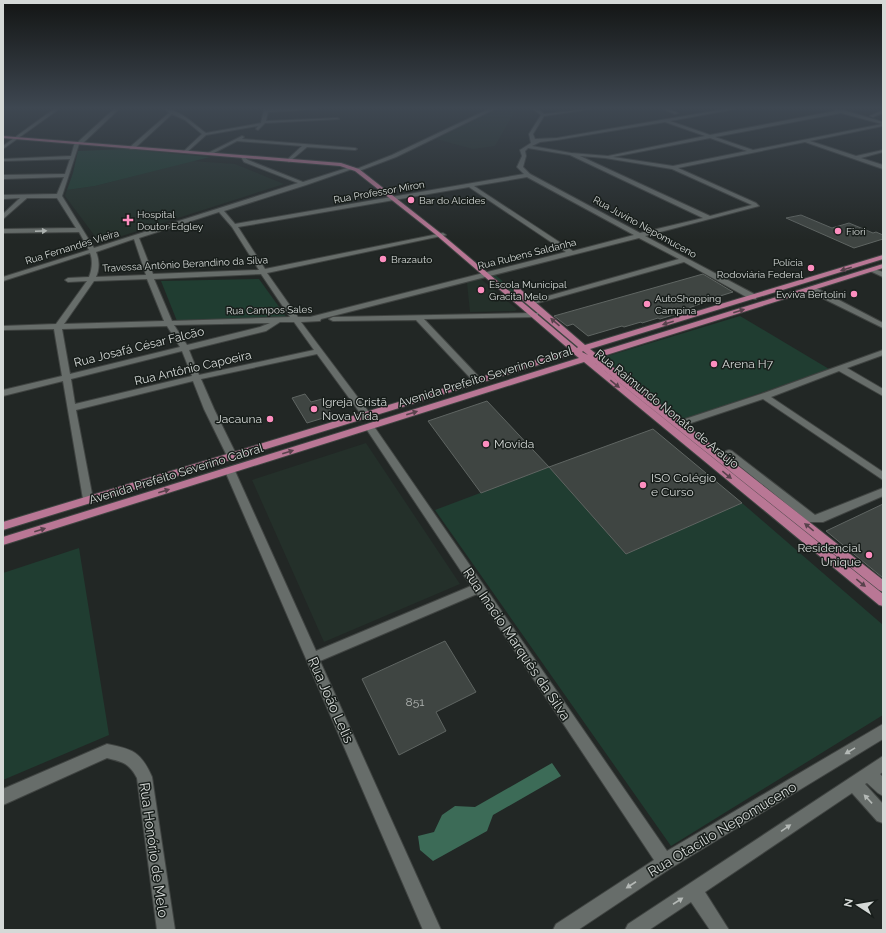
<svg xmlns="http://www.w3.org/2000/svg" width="886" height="933" font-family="Raleway,sans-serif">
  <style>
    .built { fill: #24302a }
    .green { fill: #203d31 }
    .water { fill: #3c6b57 }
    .building { fill: #3f4542; stroke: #5f6562 }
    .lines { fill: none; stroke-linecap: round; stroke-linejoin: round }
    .minor-casing { stroke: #404442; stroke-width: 2 }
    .major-casing { stroke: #404442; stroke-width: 2 }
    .minor { fill: #676d6a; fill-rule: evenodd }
    .major { fill: #b97795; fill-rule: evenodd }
    .oneway { fill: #b4b9b6 }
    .oneway2 { fill: #58424c }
    .poi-dot { fill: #fd8ebf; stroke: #181e1b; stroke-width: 1.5 }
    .labels { text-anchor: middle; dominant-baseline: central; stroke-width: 3; stroke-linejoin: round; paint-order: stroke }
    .far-street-label { font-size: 10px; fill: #d5d9d7; stroke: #181e1b }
    .far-poi-label { font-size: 10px; fill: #d5d9d7; stroke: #181e1b; text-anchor: start }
    .street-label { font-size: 12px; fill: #d5d9d7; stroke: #181e1b }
    .poi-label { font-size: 12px; fill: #d5d9d7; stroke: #181e1b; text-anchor: start }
    .near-number-label { font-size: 12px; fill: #b0b4b2 }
    .near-street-label { font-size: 14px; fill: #d5d9d7; stroke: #181e1b }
  </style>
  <rect width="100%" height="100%" fill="#222725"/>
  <!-- built -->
  <g class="built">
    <polygon points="497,109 516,109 495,146 473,149 436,139"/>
    <polygon points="192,161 235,164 284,184 100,243 65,196 67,190 95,186"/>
    <polygon points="481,279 517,309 515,311 470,312 467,283"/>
    <polygon points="366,443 460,584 324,642 252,480"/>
  </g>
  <!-- green -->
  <g class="green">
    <polygon points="126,149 210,157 95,186 67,190 73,173 78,151"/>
    <polygon points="494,274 582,347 575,349 489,275"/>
    <polygon points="259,279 287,318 177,321 161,281"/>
    <polygon points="740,316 829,369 678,422 601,358"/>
    <polygon points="549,467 626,554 742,503 883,625 883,715 671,846 435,510"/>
    <polygon points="79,548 109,735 3,780 3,573"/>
  </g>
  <!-- water -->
  <polygon class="water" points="552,763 561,776 493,815 487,831 433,861 420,850 418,836 434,832 442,815 455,806 475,807"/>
  <!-- building -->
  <g class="building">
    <polygon points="801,215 832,228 849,223 873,233 876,232 883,235 883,239 854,248 786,218"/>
    <polygon points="703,274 733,292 704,301 705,302 678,312 680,313 660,319 658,318 642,323 641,322 624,327 622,326 588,336 573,324 567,326 554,316"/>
    <polygon points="305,394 311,402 322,399 333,415 307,423 292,398"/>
    <polygon points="487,401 549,467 481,493 428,421"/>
    <polygon points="653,429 742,503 626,554 549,467"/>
    <polygon points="883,504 883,578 826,531"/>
    <polygon points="445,641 476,692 436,712 446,731 399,755 362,679"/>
  </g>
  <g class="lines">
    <!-- minor casing -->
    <g class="minor-casing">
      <g id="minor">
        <polygon points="54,109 59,109 3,149 3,146"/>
        <path d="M114,109H119L82,144H79L62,196L94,248L298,183L244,162L241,157L243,156L248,160L303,182L350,167L355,168L306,185L224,211L235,224L524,174L517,167L522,156L520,150L531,143L529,134L541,115L533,109H538L544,114L590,109L544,116L533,134L535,139L557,138L725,109H735L670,121L710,135L835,111V109L843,110L883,122V126L810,141L856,156L883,150V152L861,158L883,165V169L805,142L678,168L756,203L759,206L645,236L756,295V299H750L684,262L534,304H528L527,302L679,259L639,238L321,319L320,321L301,322L371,415L369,417H363L317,354L201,379L214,409L237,456L235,458H229L227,456L204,409L193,381L76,410L93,499L92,502H84L83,499L63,381L3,396V390L62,376L54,329L3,330V326L56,324L87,281L68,282L65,280L68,278L89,277C92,270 93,260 90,253L3,281V277L89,250L79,232L3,233V229L76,228L57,198H27L3,219V214L20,198L3,199V195L57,194L64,177L3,179V175L65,174L70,159L3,161V159L71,156L75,142H78ZM841,113L882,124L753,150L715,137ZM665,122L705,136L608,156L571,153L532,146L540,142L557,140ZM710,138L747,151L673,166L613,157ZM528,148L570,155L703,218L640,233L530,174L523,167L526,156L525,151ZM580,156L605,158L672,169L752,205L710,216ZM527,177L634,235L573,251L474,186ZM469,187L566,252L310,317H298L267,273L446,235L443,233L265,269L238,227ZM219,212L232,227L259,270L153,274L139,238ZM134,239L146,275L96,277C100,269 99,259 96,252ZM261,274L290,317L172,321L154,279ZM147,279L164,321L64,324L94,281ZM280,322H294L314,350L199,375L189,350L266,331ZM270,323L260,327L187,345L174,325ZM167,326L180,347L70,374L62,329ZM182,351L192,376L75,404L71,379Z"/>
        <path d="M165,109C179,109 195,125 206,133L261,123L264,109H317L268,112L266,121L337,118L339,119L265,123L258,130L256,129L258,126L206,135L186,153L184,151L202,134L185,120L172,114L134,149H130V147L169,113Z"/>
        <polygon points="489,109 495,109 396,157 359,171 354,170 392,155"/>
        <polygon points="663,109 669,109 678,113 675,114"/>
        <polygon points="883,110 883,113 873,117 870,116"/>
        <polygon points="242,136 244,137 242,139 355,148 357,149 355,150 307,147 289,162 287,160 302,146 237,141 210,155 206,154"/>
        <polygon points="870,269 874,269 883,272 883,277 870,271"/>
        <polygon points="808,287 814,287 883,323 883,328 808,291"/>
        <polygon points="535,313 538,313 538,317 424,319 481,379 482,381 481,383 475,383 416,320 333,321 329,319 333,317"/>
        <polygon points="883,350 883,355 847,368 883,389 883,396 839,371 771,397 883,472 883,480 763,399 682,426 676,426 674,424 676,422 761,394"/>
        <polygon points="370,424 373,425 667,851 883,724 883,739 671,868 578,930 553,930 556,924 654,860 477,594 320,661 441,930 423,930 225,471 230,468 235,471 316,651 471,586 365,427"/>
        <polygon points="729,450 732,451 815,515 883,488 883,496 823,522 809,522 726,455 724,453 726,451"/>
        <path d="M107,744C133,749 141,752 152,777L175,930H157L137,778C129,763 123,762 107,758L3,805V789Z"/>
        <polygon points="883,756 883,772 880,774 883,777 883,796 878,793 867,783 865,784 883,804 883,823 877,821 852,793 705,892 729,930 710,930 691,902 649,930 625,930 628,924"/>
      </g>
    </g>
    <!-- major casing -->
    <g class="major-casing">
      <path id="major" d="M3,136L341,163L359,169L439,232L577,348L578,347L514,293V289H520L585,345L883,255V259L590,349L595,353L883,264V268L600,357L883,580V592L879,590L591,360L883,594V606L879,605L584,362L3,545V537L579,358L574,354L3,530V522L570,350L435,234L355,171L340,166L3,138ZM583,351L588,355L582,352Z"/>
    </g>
    <!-- minor -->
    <use href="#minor" class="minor"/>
    <!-- major -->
    <use href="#major" class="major"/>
  </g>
  <!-- one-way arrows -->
  <defs><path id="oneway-solid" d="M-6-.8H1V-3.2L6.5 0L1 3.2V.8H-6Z"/></defs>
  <g class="oneway">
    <use href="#oneway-solid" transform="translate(41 231) rotate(-2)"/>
    <use href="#oneway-solid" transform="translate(850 751) rotate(149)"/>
    <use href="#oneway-solid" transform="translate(868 799) rotate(-133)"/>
    <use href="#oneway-solid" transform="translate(786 828) rotate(-34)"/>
    <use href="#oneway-solid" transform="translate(631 885) rotate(147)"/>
    <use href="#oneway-solid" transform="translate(678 901) rotate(-33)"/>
  </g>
  <g class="oneway2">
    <use href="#oneway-solid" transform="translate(846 269) rotate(163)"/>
    <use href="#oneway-solid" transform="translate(739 311) rotate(-17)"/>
    <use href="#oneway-solid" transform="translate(555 322) rotate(-139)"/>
    <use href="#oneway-solid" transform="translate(668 323) rotate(163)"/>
    <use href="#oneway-solid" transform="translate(615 384) rotate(39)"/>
    <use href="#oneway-solid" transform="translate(412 413) rotate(-17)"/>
    <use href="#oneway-solid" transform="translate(288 452) rotate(-17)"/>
    <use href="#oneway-solid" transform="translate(727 475) rotate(39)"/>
    <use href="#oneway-solid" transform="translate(164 491) rotate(-17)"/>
    <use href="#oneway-solid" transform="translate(809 527) rotate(-141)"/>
    <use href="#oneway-solid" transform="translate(40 530) rotate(-17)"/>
    <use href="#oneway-solid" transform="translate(861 583) rotate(39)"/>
  </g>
  <!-- sky -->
  <linearGradient id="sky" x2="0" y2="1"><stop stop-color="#131514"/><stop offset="0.45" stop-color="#3e4751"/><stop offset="1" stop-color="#3e4751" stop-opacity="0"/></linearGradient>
  <rect width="886" height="240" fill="url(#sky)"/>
  <!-- markers -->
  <g class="poi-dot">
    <circle cx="411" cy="200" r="4"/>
    <path d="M126 214h4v4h4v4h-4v4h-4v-4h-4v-4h4z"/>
    <circle cx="838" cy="231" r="4"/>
    <circle cx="383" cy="259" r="4"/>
    <circle cx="811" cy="268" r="4"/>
    <circle cx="481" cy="290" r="4"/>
    <circle cx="854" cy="294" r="4"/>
    <circle cx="647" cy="304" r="4"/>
    <circle cx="714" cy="364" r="4"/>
    <circle cx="314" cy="409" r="4"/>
    <circle cx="270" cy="419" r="4"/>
    <circle cx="486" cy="444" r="4"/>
    <circle cx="643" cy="485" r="4"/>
    <circle cx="869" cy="555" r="4"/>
  </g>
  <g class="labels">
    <!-- far-street labels -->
    <g class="far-street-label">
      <text transform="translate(379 192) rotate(-10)">Rua Professor Miron</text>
      <text transform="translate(645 227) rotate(29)">Rua Juvino Nepomuceno</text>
      <text transform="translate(72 247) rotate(-17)">Rua Fernandes Vieira</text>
      <text transform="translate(527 254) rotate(-14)">Rua Rubens Saldanha</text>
      <text transform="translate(185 264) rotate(-3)">Travessa Antônio Berandino da Silva</text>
      <text transform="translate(269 310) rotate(-1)">Rua Campos Sales</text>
    </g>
    <!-- far-poi labels -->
    <g class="far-poi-label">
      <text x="419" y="200">Bar do Alcides</text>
      <text x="137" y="214">Hospital<tspan x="137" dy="12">Doutor Edgley</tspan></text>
      <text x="846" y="231">Fiori</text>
      <text x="391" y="259">Brazauto</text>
      <text x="803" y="262" text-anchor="end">Polícia<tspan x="803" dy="12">Rodoviária Federal</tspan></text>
      <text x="489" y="284">Escola Municipal<tspan x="489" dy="12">Gracita Melo</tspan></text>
      <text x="846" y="294" text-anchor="end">Evviva Bertolini</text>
      <text x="655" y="298">AutoShopping<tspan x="655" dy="12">Campina</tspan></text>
    </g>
    <!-- street labels -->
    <g class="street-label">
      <text transform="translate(139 347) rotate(-14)">Rua Josafá César Falcão</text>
      <text transform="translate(193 368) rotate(-13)">Rua Antônio Capoeira</text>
      <text transform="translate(485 377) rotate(-17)">Avenida Prefeito Severino Cabral</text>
      <text transform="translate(667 409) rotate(39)">Rua Raimundo Nonato de Araújo</text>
      <text transform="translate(176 474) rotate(-17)">Avenida Prefeito Severino Cabral</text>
    </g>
    <!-- poi labels -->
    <g class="poi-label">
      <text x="722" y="364">Arena H7</text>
      <text x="322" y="402">Igreja Cristã<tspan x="322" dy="14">Nova Vida</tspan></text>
      <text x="262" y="419" text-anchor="end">Jacauna</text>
      <text x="494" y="444">Movida</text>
      <text x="651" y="478">ISO Colégio<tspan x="651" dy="14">e Curso</tspan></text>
      <text x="861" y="548" text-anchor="end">Residencial<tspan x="861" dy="14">Unique</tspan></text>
    </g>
    <!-- near-number labels -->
    <g class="near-number-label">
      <text x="415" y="702">851</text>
    </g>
    <!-- near-street labels -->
    <g class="near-street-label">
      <text transform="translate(517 644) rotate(56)">Rua Inacio Marquês da Silva</text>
      <text transform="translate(331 700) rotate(66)">Rua João Lelis</text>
      <text transform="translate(722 829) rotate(-31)">Rua Otacílio Nepomuceno</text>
      <text transform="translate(154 850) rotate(82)">Rua Honório de Melo</text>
    </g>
  </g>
  <!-- border -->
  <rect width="886" height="933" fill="none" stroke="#d5d9d7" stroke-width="8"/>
  <!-- north arrow -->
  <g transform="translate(858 905) rotate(282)" stroke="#181e1b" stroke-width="3" paint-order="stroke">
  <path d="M0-3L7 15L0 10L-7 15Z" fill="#d5d9d7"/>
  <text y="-6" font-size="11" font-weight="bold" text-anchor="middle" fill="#d5d9d7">N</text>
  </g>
</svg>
